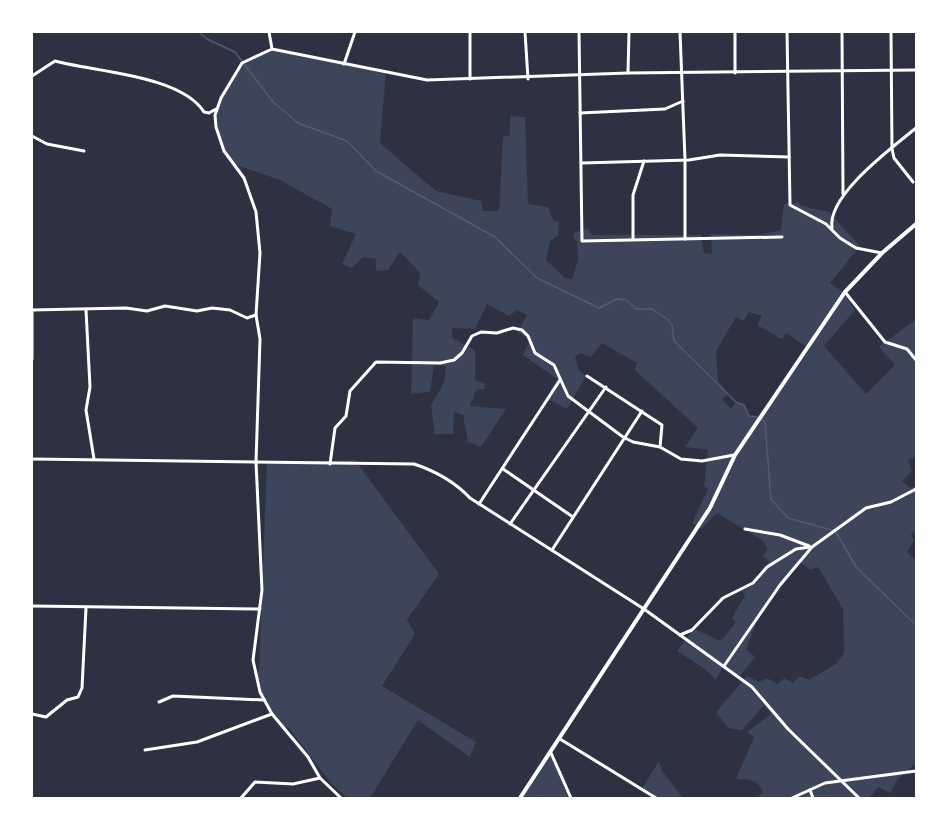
<svg xmlns="http://www.w3.org/2000/svg" width="948" height="830" font-family="'Crimson Pro',serif">
  <style>
    .green { fill: #3c4559; fill-rule: evenodd }
    .lines { fill: none; stroke-linecap: round; stroke-linejoin: round }
    .stream { stroke: #4f5d75; stroke-width: 1.5 }
    .minor { stroke: #fff; stroke-width: 3 }
    .secondary { stroke: #fff; stroke-width: 4 }
  </style>
  <rect width="100%" height="100%" fill="#2d3142"/>
  <!-- green -->
  <g class="green">
    <path d="M272,49L386,72L380,143L436,191L481,201L483,211H499L503,137L510,135V116L525,117L528,204L548,207L553,220L559,222L558,236L550,241L546,260L565,278L572,279L578,260L577,241L573,237L574,233L587,229L593,235H701L704,253L712,254L711,234L759,235L781,230L784,204L798,202L801,206L829,212L860,246L830,283L842,291L855,310L824,346L866,394L895,365L879,347L916,319V456L908,460L912,471L902,481L910,488L916,486V529L911,535L914,541L907,552L916,560V763L898,779L890,793L878,787L869,798H757L763,792C757,779 749,779 736,779L754,737L747,732L771,714L764,705L742,730L728,728L716,712L747,676L759,682L767,678L778,684L784,678L793,683L799,676L809,680L836,664L844,653L843,609L818,567L810,570L800,562L758,618L746,649L755,657L738,678L724,665L716,680L705,669L677,651L694,629L721,641L736,622L732,618L745,595L742,591L757,583L769,561L762,556L768,550L762,540L717,513L701,529L692,523L708,489L704,486L708,450L685,447L698,428L635,370L637,363L602,343L591,357L580,353L575,357L578,369L586,376L567,409L546,398L557,379L523,355L530,340L518,332L527,315L517,310L509,316L487,304L475,329L452,328V338L475,350V380L484,383L485,389L476,390L470,406L506,409L481,447L468,442L463,415L454,412L453,434H435L431,406L444,382L446,366L434,365L430,392L411,394L413,318L429,320L439,302L418,285L420,273L400,252L388,270L376,271V259L363,257L352,268L342,264L356,234L330,226L332,209L280,180L234,164L224,151L216,127L215,115L221,98L242,63ZM749,312L762,316L757,325L782,339L786,333L810,349L761,418L749,416L744,405L736,402L731,409L722,399L729,394L718,381L716,351L736,317L743,321Z"/>
    <path d="M355,460L439,574L407,620L415,634L382,686L476,742L470,757L418,720L370,798H347L331,783L288,727L285,729C271,712 261,696 256,674L259,671L267,464Z"/>
    <polygon points="551,753 571,798 520,798"/>
    <polygon points="659,761 662,771 683,798 656,798 641,790"/>
  </g>
  <g class="lines">
    <!-- stream -->
    <g class="stream">
      <polyline points="199,32 207,39 235,52 273,102 298,123 347,141 376,171 495,237 537,278 599,308 617,299 626,300 637,309 652,309 667,319 672,325 674,341 736,402 744,405 749,416 757,417"/>
      <polyline points="762,419 765,423 771,499 788,518 835,531 857,568 916,625"/>
    </g>
    <!-- minor -->
    <g class="minor">
      <polyline points="269,32 272,49 427,80 628,73 916,70"/>
      <polyline points="470,32 470,79"/>
      <polyline points="525,32 528,79"/>
      <polyline points="579,32 582,241 782,237"/>
      <polyline points="680,32 685,160 685,239"/>
      <polyline points="735,32 735,73"/>
      <polyline points="787,32 790,205 826,224 840,238 856,248 882,253"/>
      <polyline points="842,32 843,194"/>
      <polyline points="891,32 892,149 894,158 913,182"/>
      <polyline points="272,49 242,63 221,98 215,115 216,127 224,151 244,178 256,212 260,253 256,315 260,339 256,462 262,590 253,660 260,692 272,714 308,757 320,778 341,798"/>
      <polyline points="344,64 355,32"/>
      <polyline points="628,73 629,32"/>
      <path d="M32,76L55,61C95,72 181,75 204,112L209,113L216,109"/>
      <polyline points="580,113 665,109 683,101"/>
      <polyline points="32,136 47,144 84,151"/>
      <polyline points="582,163 689,160 720,155 789,157"/>
      <path d="M832,228C827,195 892,148 916,128"/>
      <polyline points="633,239 633,195 644,161"/>
      <polyline points="845,292 885,342 907,349 916,360"/>
      <polyline points="32,310 126,308 147,311 165,306 197,311 212,308 230,310 247,318 256,315"/>
      <polyline points="86,310 90,387 86,410 94,459"/>
      <polyline points="32,359 32,310"/>
      <polyline points="587,376 662,425 660,447"/>
      <path d="M32,459L414,464C435,471 455,482 470,498L644,609L752,687L788,729L859,798"/>
      <polyline points="330,464 335,428 346,416 350,391 376,362 440,363 454,360 462,353 472,336 481,332 497,333 513,328 522,330 528,336 535,353 554,365 568,396 623,437 633,442 660,447 681,459 702,461 734,455"/>
      <polyline points="503,469 573,517"/>
      <polyline points="479,504 560,380"/>
      <polyline points="510,524 606,387"/>
      <polyline points="745,529 780,535 809,546"/>
      <polyline points="552,550 642,411"/>
      <polyline points="32,606 260,609"/>
      <polyline points="680,635 692,630 723,598 753,583 767,567 796,549 810,547"/>
      <polyline points="724,666 780,585 812,547 866,508 891,502 916,489"/>
      <polyline points="159,702 173,696 264,700"/>
      <polyline points="32,714 46,717 67,700 78,697 82,688 86,608"/>
      <polyline points="560,739 656,798"/>
      <polyline points="145,750 197,742 272,714"/>
      <polyline points="551,753 571,798"/>
      <polyline points="810,790 813,798"/>
      <polyline points="241,798 255,782 293,784 320,778"/>
      <polyline points="792,798 825,783 916,771"/>
    </g>
    <!-- secondary -->
    <polyline class="secondary" points="520,798 710,508 735,455 845,292 882,253 916,224"/>
  </g>
  <!-- border -->
  <rect width="948" height="830" fill="none" stroke="#ffffff" stroke-width="66"/>
</svg>
